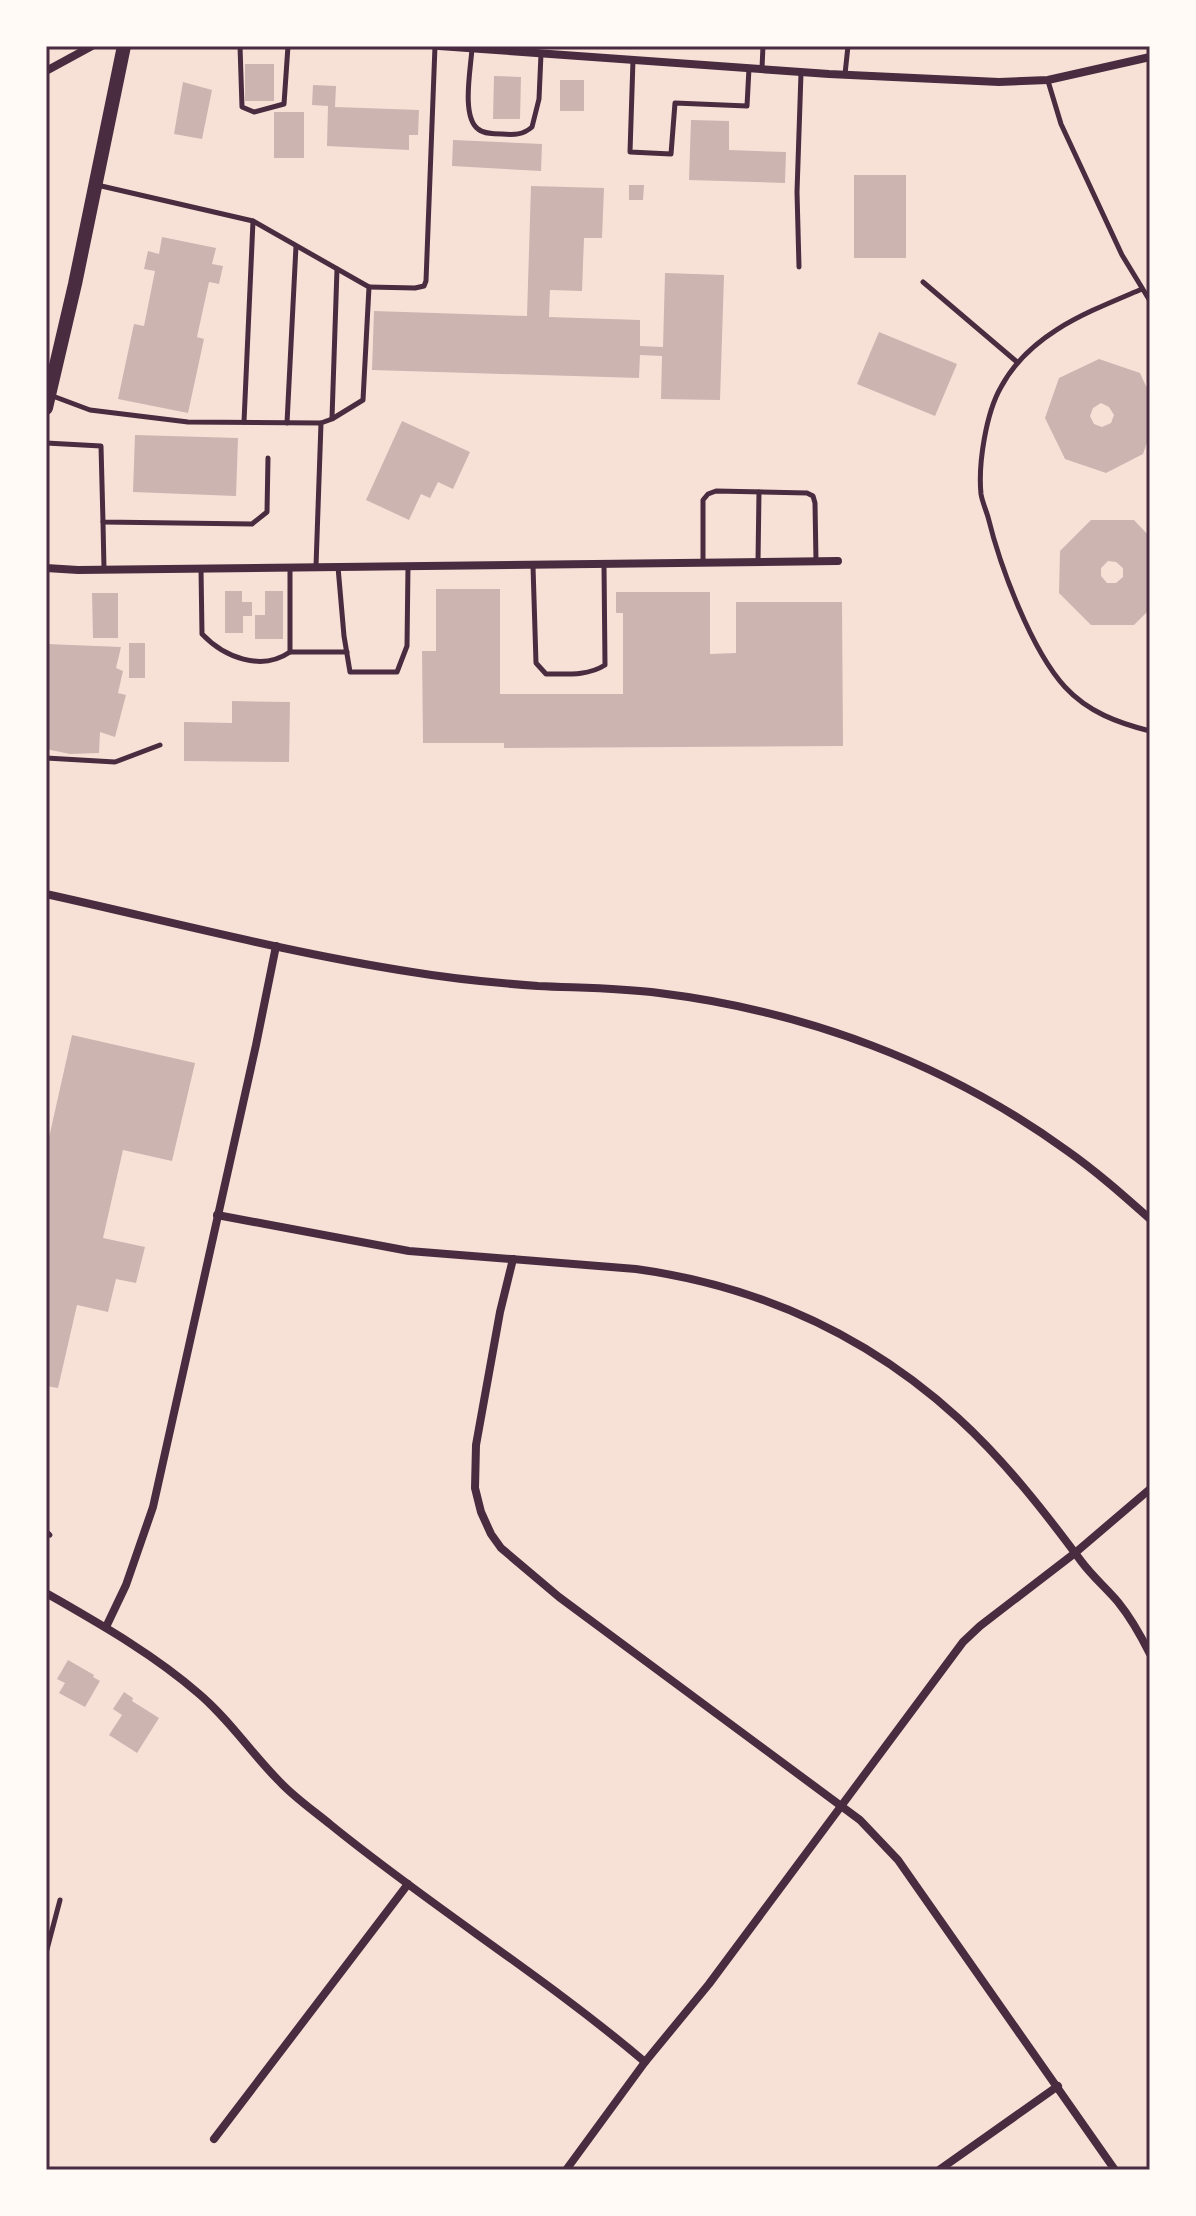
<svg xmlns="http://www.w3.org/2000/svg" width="1196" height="2216" font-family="Jost,sans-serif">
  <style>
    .building { fill: #ccb4b1; fill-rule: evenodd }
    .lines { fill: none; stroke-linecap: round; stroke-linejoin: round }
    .service { stroke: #4a2c40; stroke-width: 5 }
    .minor { stroke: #4a2c40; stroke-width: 8 }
    .primary { stroke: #4a2c40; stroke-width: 14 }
    .neatline { fill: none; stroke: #4a2c40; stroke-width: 3 }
  </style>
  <rect width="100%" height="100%" fill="#f7e1d7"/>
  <!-- building -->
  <g class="building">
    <rect x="245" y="64" width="29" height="37"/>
    <polygon points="494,76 521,77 520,119 493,119"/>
    <rect x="560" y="80" width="24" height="31"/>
    <polygon points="183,82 212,90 202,139 174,134"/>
    <polygon points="313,85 336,86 335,107 419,110 418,135 409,135 409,150 327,146 328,106 312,105"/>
    <rect x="274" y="112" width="30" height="46"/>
    <polygon points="691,120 729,121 729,150 786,152 785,183 689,180"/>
    <polygon points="453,140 542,144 541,171 452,166"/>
    <rect x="854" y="175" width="52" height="83"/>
    <polygon points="629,185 644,185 643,200 629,200"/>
    <polygon points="531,186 604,188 602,238 584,238 582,291 550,290 549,317 640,320 640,346 663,347 665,273 724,275 720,400 661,399 662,356 640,355 639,378 372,370 374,311 527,316"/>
    <polygon points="162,237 216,248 212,264 223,266 219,284 209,282 197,337 204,339 188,413 118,399 134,324 144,326 155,271 144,269 148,251 159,254"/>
    <polygon points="879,332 957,364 935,416 857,384"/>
    <path d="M1099,359L1140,373L1150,395V434L1143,454L1106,473L1065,459L1045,418L1059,378ZM1101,403L1109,407L1114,415L1111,423L1102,427L1094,424L1090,416L1093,408Z"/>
    <polygon points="402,421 470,452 453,489 438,482 430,498 421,494 409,520 366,500"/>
    <polygon points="135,435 238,438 236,496 133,492"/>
    <path d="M1091,520H1134L1150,537V609L1134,625H1091L1059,593L1060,551ZM1108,561L1116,562L1123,568V577L1116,583H1107L1101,576V568Z"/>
    <polygon points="436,589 500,589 500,694 623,694 623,613 616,613 616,592 710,592 710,654 736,653 736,602 842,602 843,746 504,748 504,743 423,743 422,651 436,651"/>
    <polygon points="225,591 242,591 242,602 252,602 252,616 243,616 243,633 225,633"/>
    <polygon points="265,591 283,591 283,639 255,639 255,615 265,615"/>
    <polygon points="92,593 118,593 118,638 93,638"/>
    <rect x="129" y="643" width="16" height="35"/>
    <polygon points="47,644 121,647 116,668 123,671 118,693 126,695 115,737 100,732 99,753 70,754 46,749"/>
    <polygon points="232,701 290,702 289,762 184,761 184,722 232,723"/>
    <polygon points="72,1035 195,1063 172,1161 123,1150 103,1238 145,1247 136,1283 116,1279 108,1312 77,1305 58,1388 46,1386 46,1151"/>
    <polygon points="68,1660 94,1675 93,1677 100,1681 85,1707 59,1693 65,1683 57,1679"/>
    <polygon points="124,1692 133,1698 132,1701 159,1718 137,1753 109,1735 122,1715 113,1709"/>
  </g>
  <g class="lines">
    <!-- service -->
    <g class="service">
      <polyline points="240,46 242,107 254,112 284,104 288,46"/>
      <path d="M472,48C471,68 461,116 478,129C484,134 494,134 502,134C514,135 523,135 532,127L539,99L541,54"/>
      <polyline points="633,60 630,152 671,154 675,103 747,106 749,68"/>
      <polyline points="762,68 763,46"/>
      <polyline points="845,74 848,46"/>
      <polyline points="1048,81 1061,124 1122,255 1150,301"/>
      <polyline points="97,185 253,221 369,287 363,400 332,419 321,423 316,566"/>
      <polyline points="799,267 797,192 801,73"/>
      <polyline points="923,282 1017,362"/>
      <polyline points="369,287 415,288 424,286 426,281 435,46"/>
      <path d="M1142,289C1088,312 1030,333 1001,387C986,413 978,464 981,494C982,501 986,510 988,517C1000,566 1031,650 1065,687C1088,712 1118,723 1150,731"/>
      <polyline points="50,395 90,410 188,422 321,423"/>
      <polyline points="332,418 337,269"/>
      <polyline points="244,422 253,221"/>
      <polyline points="287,423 296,246"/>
      <polyline points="46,443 101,446 103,522 252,524 267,512 268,458"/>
      <polyline points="103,522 104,569"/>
      <polyline points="703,562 703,500 708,494 716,491 807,493 813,496 815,503 816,561"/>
      <polyline points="758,562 759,492"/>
      <path d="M533,566L536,663L546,674C567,674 588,676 605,665L604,565"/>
      <polyline points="338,567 344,636 350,672 397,672 407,646 408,566"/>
      <path d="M201,569L202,634C224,657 261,672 290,652V568"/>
      <polyline points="290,652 347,652"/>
      <polyline points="46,758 115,762 160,745"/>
      <polyline points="46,1531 50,1535"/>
      <polyline points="46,1953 60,1900"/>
    </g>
    <!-- minor -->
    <g class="minor">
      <polyline points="439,46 829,74 999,82 1048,80 1150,57"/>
      <polyline points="46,71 92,46"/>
      <polyline points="46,568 78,570 838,561"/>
      <path d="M46,894C168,921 289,953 412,972C454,979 496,983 538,986C579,988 619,988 659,993C805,1011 946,1063 1066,1150C1096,1171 1123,1195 1150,1219"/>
      <path d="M217,1215L409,1251L636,1269C759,1286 866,1334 958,1418C1004,1460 1044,1511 1081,1561C1092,1576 1106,1588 1118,1602C1131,1618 1141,1636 1150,1654"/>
      <polyline points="513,1259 500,1312 476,1445 475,1488 481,1512 491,1534 501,1548 559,1597 860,1820 898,1860 1115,2170"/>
      <path d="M46,1593C98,1623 152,1653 198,1693C229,1719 251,1753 280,1782C295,1798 314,1811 331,1825C433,1908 545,1977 645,2062"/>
      <polyline points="106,1627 126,1585 153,1507 256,1045 276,946"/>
      <polyline points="214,2139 408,1884"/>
      <polyline points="566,2170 645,2062 709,1984 963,1642 980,1626 1075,1553 1150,1489"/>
      <polyline points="939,2170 1058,2086"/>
    </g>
    <!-- primary -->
    <polyline class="primary" points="46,408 75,284 124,46"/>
  </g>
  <!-- border -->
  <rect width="1196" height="2216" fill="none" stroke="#fffaf5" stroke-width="96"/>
  <rect x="48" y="48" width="1100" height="2120" class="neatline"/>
</svg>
